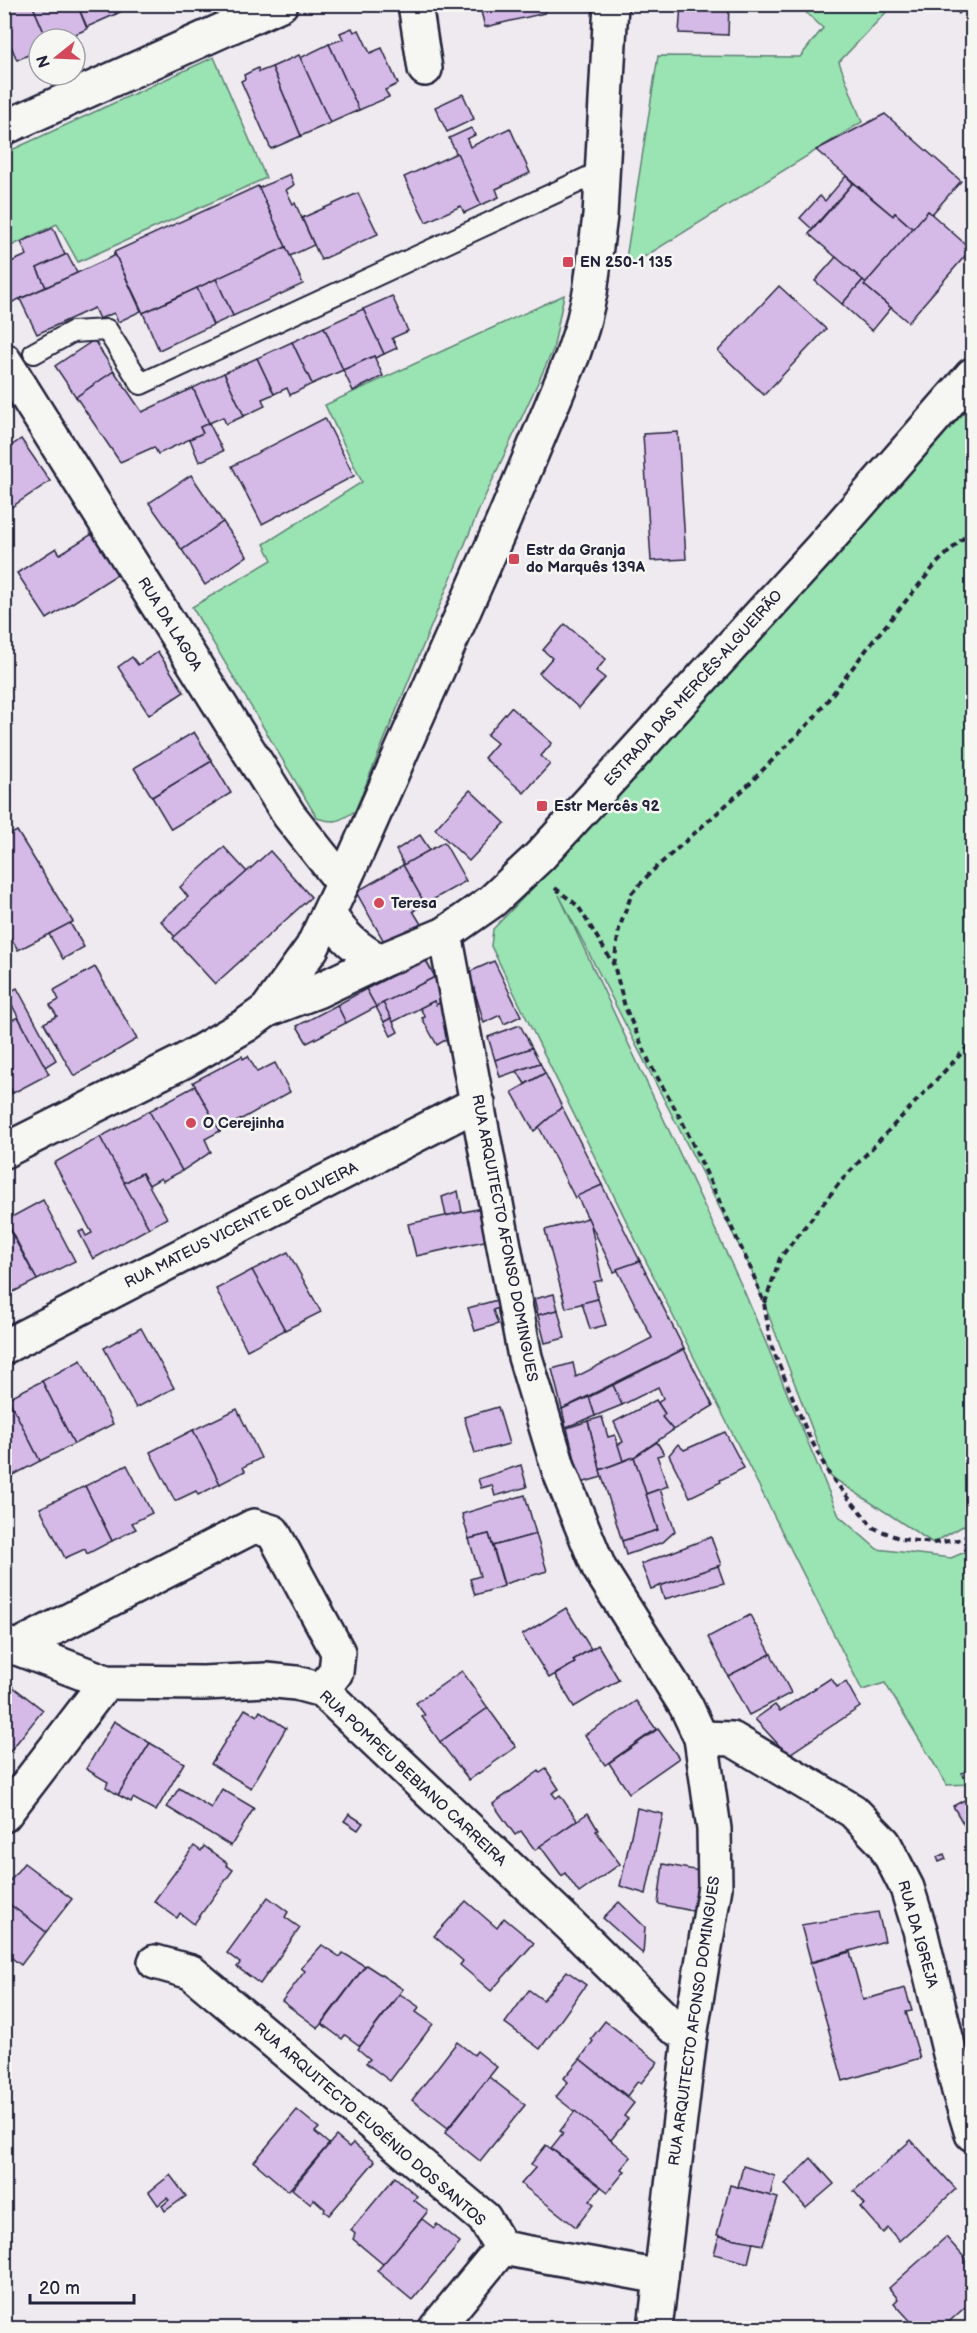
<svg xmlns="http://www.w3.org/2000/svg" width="977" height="2333" viewBox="0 0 977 2333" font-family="'Balsamiq Sans',sans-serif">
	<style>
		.green { fill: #9ae3b2; stroke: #5e8276; stroke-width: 1.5 }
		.building { fill: #d5bae8; stroke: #22223b; stroke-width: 1.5 }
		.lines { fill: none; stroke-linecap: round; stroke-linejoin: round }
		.service-casing { stroke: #22223b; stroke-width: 24 }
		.minor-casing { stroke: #22223b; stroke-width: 38 }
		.tertiary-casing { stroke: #22223b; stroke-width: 38 }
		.secondary-casing { stroke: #22223b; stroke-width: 38 }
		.path { stroke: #22223b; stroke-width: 4; stroke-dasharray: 6 4.5; stroke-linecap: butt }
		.service { stroke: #f6f6f2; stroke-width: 20 }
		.minor { stroke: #f6f6f2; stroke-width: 33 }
		.tertiary { stroke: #f6f6f2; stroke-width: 33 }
		.secondary { stroke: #f6f6f2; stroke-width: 33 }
		.poi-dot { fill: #d1495b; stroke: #f6f6f2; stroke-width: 2 }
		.labels { text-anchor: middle; stroke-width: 5; stroke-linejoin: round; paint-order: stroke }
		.poi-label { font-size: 15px; font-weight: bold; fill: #22223b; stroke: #f6f6f2; text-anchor: start }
		.street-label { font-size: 15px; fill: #22223b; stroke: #f6f6f2 }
	</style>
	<rect width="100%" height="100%" fill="#efeaf0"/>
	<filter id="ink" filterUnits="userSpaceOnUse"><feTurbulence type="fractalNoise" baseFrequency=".0167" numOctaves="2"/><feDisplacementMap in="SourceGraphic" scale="12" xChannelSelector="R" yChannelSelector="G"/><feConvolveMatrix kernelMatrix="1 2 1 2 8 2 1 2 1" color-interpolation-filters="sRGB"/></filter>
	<g filter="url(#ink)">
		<g class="green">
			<polygon points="798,5 893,5 839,62 862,122 631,265 625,265 658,56 800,57 823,28"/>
			<polygon points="214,57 266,178 78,262 57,224 5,249 5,153"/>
			<path d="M564,295L553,350L481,505L355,811C340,821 335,824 317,818L192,607L272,560L264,544L362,482L325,405Z"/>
			<polygon points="972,376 972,1521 933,1543 830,1476 751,1269 559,895 744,1291 839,1516 877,1549 951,1558 972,1549 972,1784 947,1785 885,1683 862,1690 674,1318 491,946 493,929 548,872 540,856"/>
		</g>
		<g class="building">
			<polygon points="4,4 32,4 47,39 39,39 39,50 17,60 6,34 4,35"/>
			<polygon points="32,4 77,4 87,29 64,39 47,39"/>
			<polygon points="77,4 112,4 116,14 87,27"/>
			<polygon points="112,4 142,4 143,6 132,11 130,7 116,14"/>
			<polygon points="479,4 543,4 545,13 485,27"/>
			<polygon points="681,4 729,4 728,35 679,33"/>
			<polygon points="949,4 968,4 959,14"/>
			<polygon points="352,28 354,32 359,30 370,53 382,48 398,84 385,90 389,97 359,110 329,44 343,39 340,33"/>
			<polygon points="329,44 359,110 330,123 300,58"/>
			<polygon points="299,55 330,123 301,136 272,67"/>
			<polygon points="272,67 301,136 271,149 241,81 245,79 244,75 258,68 259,72"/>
			<polygon points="463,94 474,119 447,132 435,107"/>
			<polygon points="885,114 961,181 932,214 928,211 913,229 895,213 893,216 816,150"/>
			<polygon points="471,128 475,135 467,139 470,147 510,128 530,173 496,189 499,197 481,205 449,138"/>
			<polygon points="457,153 481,205 464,213 461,206 426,222 404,177"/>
			<polygon points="290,174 294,185 286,190 293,204 295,203 314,245 290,256 259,188"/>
			<polygon points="846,176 853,183 812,229 800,218 820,196 825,201"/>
			<polygon points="853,183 893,216 895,213 913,229 866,283 809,234"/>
			<polygon points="258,186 286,247 143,313 114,252"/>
			<polygon points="358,193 378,234 321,260 302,218"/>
			<polygon points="928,211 971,249 908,322 864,285"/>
			<polygon points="53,228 65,255 37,268 46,287 4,306 4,265 27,255 21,242"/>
			<polygon points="286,247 303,284 233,316 216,279"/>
			<polygon points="114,252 141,311 118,322 114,313 99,319 94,308 37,334 20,299 114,256"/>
			<polygon points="67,254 77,273 46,287 37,268"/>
			<polygon points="836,257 863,280 842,304 815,281"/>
			<polygon points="216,279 233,316 213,325 197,288"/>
			<polygon points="863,280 866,283 864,285 891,308 872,331 842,304"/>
			<polygon points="779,286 826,329 764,395 718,351"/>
			<polygon points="197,288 213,325 159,350 143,313"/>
			<polygon points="392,296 408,331 392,338 397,348 384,354 363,309"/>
			<polygon points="363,309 384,354 375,358 374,356 343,370 324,327"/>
			<polygon points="324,327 343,370 312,384 292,342"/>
			<polygon points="94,340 114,371 76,397 55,366"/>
			<polygon points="292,342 312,384 290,395 287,388 274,394 257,358"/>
			<polygon points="374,356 383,376 353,391 343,370"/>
			<polygon points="257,358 274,394 262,399 265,406 244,416 224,373"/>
			<polygon points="114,371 142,412 193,388 209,423 200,427 203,433 158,454 154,447 120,462 76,397"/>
			<polygon points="224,373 244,416 226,424 223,417 209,423 193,388"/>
			<polygon points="325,418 354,476 262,524 232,466"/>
			<polygon points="209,423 223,451 199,462 190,439 203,433 200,427"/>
			<polygon points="678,432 686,559 651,561 643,434"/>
			<polygon points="21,439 50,481 4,512 4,451"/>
			<polygon points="191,475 223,522 182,550 149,503"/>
			<polygon points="223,522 247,556 205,585 182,550"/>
			<polygon points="92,534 118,574 47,619 17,573 56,548 60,554"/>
			<polygon points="565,624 606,659 596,671 605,678 579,708 539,673 552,658 543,650"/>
			<polygon points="158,652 184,692 149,715 118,667 132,657 138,665"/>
			<polygon points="511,707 552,743 541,756 550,764 524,793 484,758 497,743 487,735"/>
			<polygon points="194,732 212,761 152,797 134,768"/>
			<polygon points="212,761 231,793 171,829 152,797"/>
			<polygon points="4,786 10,796 4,799"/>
			<polygon points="470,790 505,823 469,861 435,829"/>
			<polygon points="17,831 73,922 18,950 4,926 4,838"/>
			<polygon points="420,835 430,850 404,865 396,850"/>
			<polygon points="444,842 466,881 425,904 403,865"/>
			<polygon points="224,847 247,872 175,937 161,921 188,897 180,887"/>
			<polygon points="270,851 311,897 215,984 173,938"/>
			<polygon points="403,865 425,904 413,911 421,924 386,945 356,892"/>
			<polygon points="70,923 84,947 63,959 49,934"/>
			<polygon points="425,959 435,977 376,1007 366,989"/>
			<polygon points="494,961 521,1016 504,1024 500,1015 484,1023 469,972"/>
			<polygon points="95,967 137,1039 74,1076 44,1023 57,1016 50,1005 59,1000 54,990"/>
			<polygon points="435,977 447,999 436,1005 434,1001 393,1022 383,1003"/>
			<polygon points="17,988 56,1060 45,1067 6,994"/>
			<polygon points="366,989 376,1007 346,1023 337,1005"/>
			<polygon points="447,999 457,1033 437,1045 422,1018 425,1017 420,1008 434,1001 436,1005"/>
			<polygon points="383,1003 391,1018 384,1022 376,1007"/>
			<polygon points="337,1005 346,1023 307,1043 297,1026"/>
			<polygon points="18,1017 49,1074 13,1093 4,1077 4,1024"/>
			<polygon points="391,1018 398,1032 391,1036 384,1022"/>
			<polygon points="520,1025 532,1048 495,1060 488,1037"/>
			<polygon points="532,1048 540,1063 500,1077 495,1060"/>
			<polygon points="242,1056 243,1059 248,1056 257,1072 275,1063 290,1092 220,1131 193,1082"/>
			<polygon points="540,1063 545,1073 525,1084 517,1071"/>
			<polygon points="545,1073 562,1107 534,1131 512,1092"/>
			<polygon points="4,1077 13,1093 4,1097"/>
			<polygon points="195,1086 220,1131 205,1139 211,1152 182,1171 149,1111"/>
			<polygon points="562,1107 602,1185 575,1198 539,1127"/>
			<polygon points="149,1111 182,1171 163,1181 161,1178 149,1185 142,1173 124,1183 100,1137"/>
			<polygon points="100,1137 149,1228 93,1259 79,1232 83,1230 86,1236 92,1233 54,1163"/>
			<polygon points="142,1173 167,1218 149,1228 124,1183"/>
			<polygon points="602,1185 640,1261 614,1272 577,1196"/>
			<polygon points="458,1191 462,1212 446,1216 442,1197"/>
			<polygon points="43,1200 75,1261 37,1280 6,1220"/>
			<polygon points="482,1208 489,1240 416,1256 408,1224"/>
			<polygon points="588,1218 591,1225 602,1280 594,1282 598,1299 566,1308 545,1230"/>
			<polygon points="4,1220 37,1280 5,1296 4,1295"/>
			<polygon points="288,1252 321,1312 285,1330 252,1270"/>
			<polygon points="640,1261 684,1349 562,1409 552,1369 573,1363 576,1377 652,1338 617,1269"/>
			<polygon points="252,1270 285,1330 247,1350 216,1289"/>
			<polygon points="554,1294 558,1310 538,1315 534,1299"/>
			<polygon points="598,1299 606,1325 590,1329 582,1303"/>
			<polygon points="497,1300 499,1308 493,1310 498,1324 475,1331 468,1308"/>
			<polygon points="558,1310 565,1338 545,1343 538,1315"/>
			<polygon points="141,1328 174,1388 136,1408 104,1348"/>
			<polygon points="684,1349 713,1406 673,1430 662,1417 665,1414 658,1403 663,1398 658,1387 622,1405 613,1385"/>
			<polygon points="81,1360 113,1424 74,1444 42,1381"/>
			<polygon points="42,1381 74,1444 40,1461 8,1398"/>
			<polygon points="613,1385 622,1405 595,1416 589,1397"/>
			<polygon points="589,1397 595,1416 566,1427 562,1409"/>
			<polygon points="8,1398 40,1461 6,1479 4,1400"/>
			<polygon points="656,1400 665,1414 662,1417 673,1430 634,1457 623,1461 617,1445 623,1442 614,1422"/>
			<polygon points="498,1407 509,1444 475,1453 464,1417"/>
			<polygon points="237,1409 261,1458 243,1467 245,1471 220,1484 193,1430"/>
			<polygon points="602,1417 608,1437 615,1435 623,1461 600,1470 588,1421"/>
			<polygon points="588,1421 602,1477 581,1483 567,1428"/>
			<polygon points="193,1430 220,1484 198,1495 196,1491 175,1501 150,1452"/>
			<polygon points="725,1432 744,1468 720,1480 721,1482 690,1497 669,1455 678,1444 684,1450"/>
			<polygon points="657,1442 664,1454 657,1456 668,1486 646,1494 634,1457"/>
			<polygon points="634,1457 658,1530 622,1541 600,1470"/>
			<polygon points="127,1465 152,1513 132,1523 136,1529 112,1541 85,1486"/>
			<polygon points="521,1465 527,1487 495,1496 492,1485 481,1488 478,1479"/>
			<polygon points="85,1486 112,1541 87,1554 85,1549 65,1558 40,1508"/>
			<polygon points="660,1489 675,1531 663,1542 626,1555 622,1541 658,1530 646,1494"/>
			<polygon points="525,1495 536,1534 493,1546 489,1534 469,1539 462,1514"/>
			<polygon points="489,1534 504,1586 475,1595 470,1579 480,1576 469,1539"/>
			<polygon points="536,1534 547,1571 504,1584 493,1546"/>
			<polygon points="711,1537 721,1565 651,1589 641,1564"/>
			<polygon points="718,1566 724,1583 664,1599 660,1586"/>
			<polygon points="566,1608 591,1649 573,1660 575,1663 549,1678 522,1635"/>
			<polygon points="750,1615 771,1654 728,1676 708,1637"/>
			<polygon points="598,1645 619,1680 574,1707 555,1675 575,1663 573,1660"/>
			<polygon points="771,1654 791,1693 749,1715 728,1676"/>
			<polygon points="462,1671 488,1708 440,1742 422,1717 425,1715 416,1703"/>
			<polygon points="831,1678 837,1687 846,1682 860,1707 788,1755 755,1719 775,1705 780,1711"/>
			<polygon points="4,1680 43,1710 4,1759"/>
			<polygon points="636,1701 656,1729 605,1765 585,1735"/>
			<polygon points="488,1708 516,1747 469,1780 440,1742"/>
			<polygon points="245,1709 257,1716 260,1711 286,1728 251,1788 211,1764"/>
			<polygon points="114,1721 150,1743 118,1795 106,1787 108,1782 86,1769"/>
			<polygon points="658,1729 679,1758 629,1793 609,1763"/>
			<polygon points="150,1743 184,1763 156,1811 133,1798 131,1802 118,1795"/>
			<polygon points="972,1768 972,1792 962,1773"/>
			<polygon points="546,1769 559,1789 552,1793 556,1798 560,1795 577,1820 535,1850 521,1831 515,1835 493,1804 539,1771 540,1773"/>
			<polygon points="179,1788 211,1808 222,1789 254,1808 231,1846 167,1807"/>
			<polygon points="972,1796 972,1820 964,1825 953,1806"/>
			<polygon points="637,1808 663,1814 646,1894 620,1886"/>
			<polygon points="588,1813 598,1830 596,1831 620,1864 579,1893 565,1873 562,1876 540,1846"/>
			<polygon points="349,1814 363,1823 358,1830 344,1821"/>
			<polygon points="972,1820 972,1841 964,1825"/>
			<polygon points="194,1846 201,1851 204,1846 227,1863 226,1865 233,1870 194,1924 180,1913 177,1918 154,1901"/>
			<polygon points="944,1854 946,1859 939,1862 937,1857"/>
			<polygon points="24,1863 72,1899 46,1932 4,1900 4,1888"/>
			<polygon points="663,1864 705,1872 698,1912 658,1904"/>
			<polygon points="268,1897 288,1912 285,1917 300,1928 260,1984 237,1967 240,1963 227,1953"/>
			<polygon points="4,1900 46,1932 21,1965 4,1952"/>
			<polygon points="466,1901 497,1928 504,1918 534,1943 491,1991 460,1965 463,1961 434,1936"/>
			<polygon points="619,1902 645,1927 643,1954 603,1918"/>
			<polygon points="878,1912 885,1941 811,1962 801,1925"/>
			<polygon points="322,1945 340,1957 343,1953 365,1966 318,2028 282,2001 305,1971 301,1968"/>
			<polygon points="850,1952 863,2000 905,1988 912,2011 906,2012 920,2058 843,2081 810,1963"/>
			<polygon points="366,1965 403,1989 360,2046 345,2035 342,2039 322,2024"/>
			<polygon points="567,1971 586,1985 540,2049 505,2023 529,1990 543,2000"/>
			<polygon points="400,1994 419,2007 416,2012 433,2024 390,2081 366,2063 370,2059 358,2049"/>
			<polygon points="605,2021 658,2062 641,2083 638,2081 627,2096 580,2059 593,2041 591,2039"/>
			<polygon points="457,2042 474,2055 477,2051 497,2067 448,2128 412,2100"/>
			<polygon points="580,2059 634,2103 624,2116 628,2119 611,2140 556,2097 568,2082 564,2078"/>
			<polygon points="489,2077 525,2105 480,2161 445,2133"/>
			<polygon points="297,2110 319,2128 315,2132 329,2144 288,2191 254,2162"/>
			<polygon points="575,2111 631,2157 621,2169 625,2171 608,2192 551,2148 563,2133 560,2131"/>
			<polygon points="336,2136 349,2147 353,2143 375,2161 329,2215 324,2211 325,2209 314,2199 310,2204 292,2189"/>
			<polygon points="911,2140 956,2189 899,2241 888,2228 883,2233 860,2207 865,2204 854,2191"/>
			<polygon points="546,2145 601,2187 590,2201 594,2204 576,2227 521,2184 535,2168 531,2164"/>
			<polygon points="811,2158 834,2184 806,2208 785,2184"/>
			<polygon points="743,2166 775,2176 770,2196 738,2187"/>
			<polygon points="170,2175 186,2196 165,2211 162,2206 169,2200 167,2198 158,2205 149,2192"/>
			<polygon points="395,2177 417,2196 414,2200 428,2211 384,2265 353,2239 355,2234 351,2230"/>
			<polygon points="730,2185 778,2198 763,2245 717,2235"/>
			<polygon points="422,2219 434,2228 437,2224 460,2243 412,2300 377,2271"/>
			<polygon points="719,2236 753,2242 748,2263 714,2254"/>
			<polygon points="946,2237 972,2266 972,2301 942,2328 926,2328 923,2326 917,2328 894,2303 898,2299 889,2288"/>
		</g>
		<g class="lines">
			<defs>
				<polyline id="service" points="34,353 72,332 107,330 141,384 602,171"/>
				<g id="minor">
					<polyline points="415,4 425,69"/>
					<polyline points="4,128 281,4"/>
					<polyline points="4,360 289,815 343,883"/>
					<polyline points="445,934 525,1357 559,1470 599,1568 686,1706 701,1738 714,1829 715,1887 690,2036 655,2328"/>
					<polyline points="4,1347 478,1103"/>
					<polyline points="4,1643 106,1682 203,1683 266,1680 296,1683 322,1690 571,1926 672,2026 690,2036"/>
					<polyline points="15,1648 254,1526 273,1532 338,1652 336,1672 322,1690"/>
					<polyline points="701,1738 732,1739 853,1811 884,1843 907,1888 920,1930 959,2091 972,2134"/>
					<polyline points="4,1815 106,1682"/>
					<polyline points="155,1962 191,1972 484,2218 502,2248 661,2277"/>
					<polyline points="436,2328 502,2248"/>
				</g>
				<g id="tertiary">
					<path d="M329,914C342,936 357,949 380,961"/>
					<polyline points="267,1010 317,991 380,961 445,934 492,901 540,856 821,548 972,375"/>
				</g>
				<polyline id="secondary" points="4,1151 184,1061 246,1025 267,1010 312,948 354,859 503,522 572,357 582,327 590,293 600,216 611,4"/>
			</defs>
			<use href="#service" class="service-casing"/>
			<use href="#minor" class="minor-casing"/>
			<use href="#tertiary" class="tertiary-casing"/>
			<use href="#secondary" class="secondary-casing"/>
			<g class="path">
				<polyline points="972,530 937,563 873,641 814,718 743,790 651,872 632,893 619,929 614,965 625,1007 651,1066 682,1121 751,1269 764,1303 771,1345 807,1432 830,1476 874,1528 901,1539 933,1543 958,1540 972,1534"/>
				<polyline points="555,888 578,906 614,965"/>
				<polyline points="765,1303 780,1258 841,1181 972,1042"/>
			</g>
			<use href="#service" class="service"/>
			<use href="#minor" class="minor"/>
			<use href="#tertiary" class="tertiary"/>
			<use href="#secondary" class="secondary"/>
		</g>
	</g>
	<g class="poi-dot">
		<rect x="562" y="256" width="12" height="12" rx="3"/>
		<rect x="508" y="553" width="12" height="12" rx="3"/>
		<rect x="536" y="800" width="12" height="12" rx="3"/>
		<circle cx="379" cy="903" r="6"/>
		<circle cx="191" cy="1123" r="6"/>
	</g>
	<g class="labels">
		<g class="poi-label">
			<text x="580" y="267">EN 250-1 135</text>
			<text x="526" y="555">Estr da Granja<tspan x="526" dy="17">do Marquês 139A</tspan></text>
			<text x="554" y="811">Estr Mercês 92</text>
			<text x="391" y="908">Teresa</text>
			<text x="203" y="1128">O Cerejinha</text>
		</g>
		<g class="street-label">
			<text transform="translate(170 624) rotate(58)" y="5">RUA DA LAGOA</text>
			<text transform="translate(693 688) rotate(-48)" y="5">ESTRADA DAS MERCÊS-ALGUEIRÃO</text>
			<text transform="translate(241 1225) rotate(-27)" y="5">RUA MATEUS VICENTE DE OLIVEIRA</text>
			<text transform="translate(505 1238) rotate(79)" y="5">RUA ARQUITECTO AFONSO DOMINGUES</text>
			<text transform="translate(413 1778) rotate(43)" y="5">RUA POMPEU BEBIANO CARREIRA</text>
			<text transform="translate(918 1934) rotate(74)" y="5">RUA DA IGREJA</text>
			<text transform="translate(694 2021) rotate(-82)" y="5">RUA ARQUITECTO AFONSO DOMINGUES</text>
			<text transform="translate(370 2124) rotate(41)" y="5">RUA ARQUITECTO EUGÉNIO DOS SANTOS</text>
		</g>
	</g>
	<rect width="977" height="2333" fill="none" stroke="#f6f6f2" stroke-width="24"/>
	<rect x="12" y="12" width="953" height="2309" fill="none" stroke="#22223b" stroke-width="2" filter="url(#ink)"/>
	<g transform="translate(57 57) rotate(252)"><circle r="28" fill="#f6f6f2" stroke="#a1a1a9" stroke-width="1.5"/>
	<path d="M0-4.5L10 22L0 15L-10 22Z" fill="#d1495b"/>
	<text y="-9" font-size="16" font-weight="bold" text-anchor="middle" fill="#22223b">N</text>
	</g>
	<path d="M30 2294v9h104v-9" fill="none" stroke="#22223b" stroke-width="3"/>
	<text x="39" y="2294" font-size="18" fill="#22223b" stroke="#f6f6f2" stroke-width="4.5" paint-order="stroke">20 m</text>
</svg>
